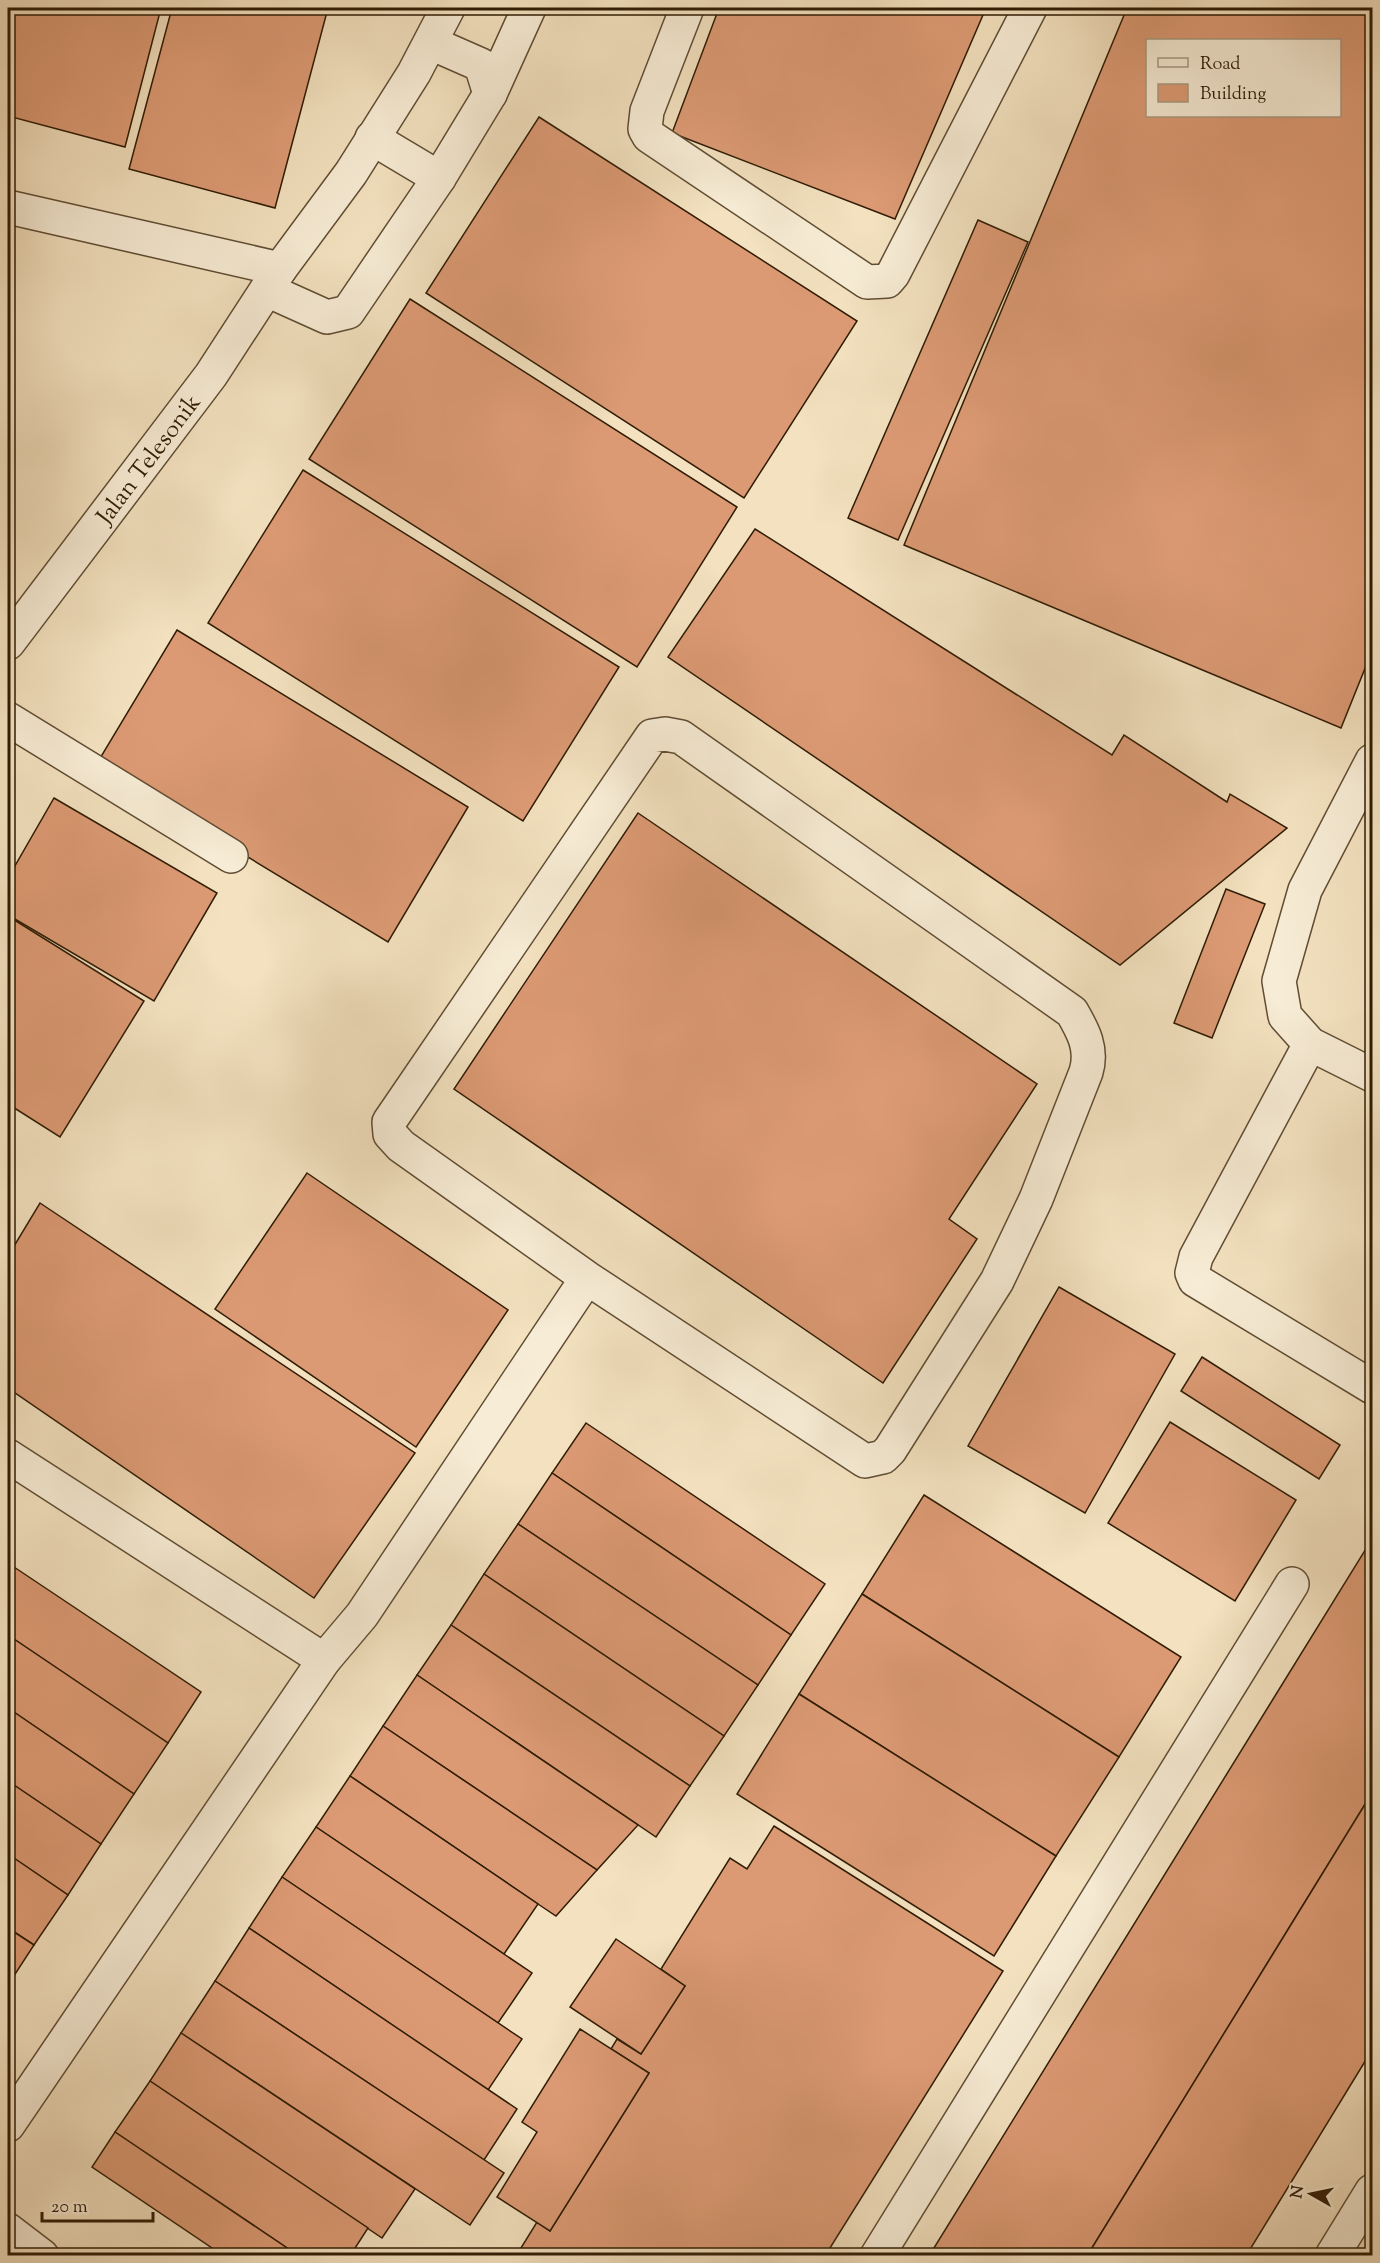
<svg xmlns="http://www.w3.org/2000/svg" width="1380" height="2263" viewBox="0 0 1380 2263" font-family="'Sorts Mill Goudy',serif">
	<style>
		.building { fill: #dc9a74; stroke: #2f1c04; stroke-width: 1.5; fill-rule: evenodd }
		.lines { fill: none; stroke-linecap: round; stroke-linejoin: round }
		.minor-casing { stroke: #604d33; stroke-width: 36 }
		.minor { stroke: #f7ecd5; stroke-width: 33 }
		.labels { text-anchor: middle; stroke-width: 6; stroke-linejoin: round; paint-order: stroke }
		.street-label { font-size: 24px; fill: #2f1c04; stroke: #f7ecd5 }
	</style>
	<rect width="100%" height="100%" fill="#f3e1bf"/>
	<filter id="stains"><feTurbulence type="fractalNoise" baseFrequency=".00333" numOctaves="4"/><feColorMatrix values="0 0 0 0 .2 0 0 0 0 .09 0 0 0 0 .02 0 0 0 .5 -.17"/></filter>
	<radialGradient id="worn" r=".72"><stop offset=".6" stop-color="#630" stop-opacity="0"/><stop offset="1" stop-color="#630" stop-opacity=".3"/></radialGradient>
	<g class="building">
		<polygon points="8,8 161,8 125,147 8,116"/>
		<polygon points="172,8 328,8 275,208 129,169"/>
		<polygon points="719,8 986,8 895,219 672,133"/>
		<path d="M1127,8H1372V651L1341,728L904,545ZM1148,40H1340V116H1148Z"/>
		<polygon points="539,117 857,321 744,498 426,293"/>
		<polygon points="978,220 1028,242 898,540 848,518"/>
		<polygon points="410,299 737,507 637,667 309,459"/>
		<polygon points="303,470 619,667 523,821 208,623"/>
		<polygon points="755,529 1112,755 1124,735 1227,802 1230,794 1287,828 1120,965 668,657"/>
		<polygon points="177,630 468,807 388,942 96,765"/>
		<polygon points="54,798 217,893 154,1001 8,915 8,878"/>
		<polygon points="638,813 1037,1084 949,1219 977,1239 883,1383 454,1089"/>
		<polygon points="1226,889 1265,904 1212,1038 1174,1023"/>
		<polygon points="8,916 144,1001 60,1137 8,1104"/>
		<polygon points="307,1173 508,1310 416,1447 215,1309"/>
		<polygon points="40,1203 415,1453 314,1598 8,1388 8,1256"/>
		<polygon points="1059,1287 1175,1354 1085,1513 968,1446"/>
		<polygon points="1202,1357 1340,1445 1319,1479 1181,1391"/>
		<polygon points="1170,1422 1296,1500 1235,1601 1108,1523"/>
		<polygon points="586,1423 825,1584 791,1635 552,1473"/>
		<polygon points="552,1473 791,1635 758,1685 518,1524"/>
		<polygon points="924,1495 1181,1657 1119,1757 862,1594"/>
		<polygon points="518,1524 758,1685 724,1736 484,1574"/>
		<polygon points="1367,1547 1372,1551 1372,1793 1087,2256 929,2256"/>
		<polygon points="8,1563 201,1692 168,1743 8,1635"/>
		<polygon points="484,1574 724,1736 690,1786 451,1625"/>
		<polygon points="862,1594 1119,1757 1056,1856 799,1694"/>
		<polygon points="451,1625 690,1786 656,1837 417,1675"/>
		<polygon points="8,1635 168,1743 134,1794 8,1708"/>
		<polygon points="417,1675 638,1825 597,1870 383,1726"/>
		<polygon points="799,1694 1056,1856 994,1956 737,1794"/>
		<polygon points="8,1708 134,1794 101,1844 8,1781"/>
		<polygon points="383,1726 597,1870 556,1916 538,1904 350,1776"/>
		<polygon points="350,1776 538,1904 504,1954 316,1827"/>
		<polygon points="8,1781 101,1844 68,1895 8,1854"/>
		<polygon points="1372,1793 1372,2050 1246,2256 1087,2256"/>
		<polygon points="774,1826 1003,1971 825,2256 516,2256 537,2222 550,2231 649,2073 611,2049 617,2039 641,2054 685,1986 661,1969 730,1858 747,1869"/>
		<polygon points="316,1827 532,1973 498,2023 282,1877"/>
		<polygon points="8,1854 68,1895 34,1945 8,1928"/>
		<polygon points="282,1877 522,2039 488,2090 249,1928"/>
		<polygon points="8,1928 34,1945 8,1985"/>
		<polygon points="249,1928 517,2109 484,2160 215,1981"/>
		<polygon points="616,1939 685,1986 641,2054 570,2007"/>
		<polygon points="215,1981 504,2173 470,2225 181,2033"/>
		<polygon points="580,2029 649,2073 550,2231 497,2197 537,2132 522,2122"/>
		<polygon points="181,2033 415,2189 382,2238 150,2081"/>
		<polygon points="150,2081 368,2228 350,2256 299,2256 115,2132"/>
		<polygon points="115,2132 299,2256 224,2256 92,2167"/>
	</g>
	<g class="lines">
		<defs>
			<g id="minor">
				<polyline points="687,8 647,111 645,129 649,136 867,282 887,281 893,274 1030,8"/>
				<polyline points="431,43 481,65 490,94"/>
				<polyline points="372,138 439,178"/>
				<polyline points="8,207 280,269"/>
				<polyline points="267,290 327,317 348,312 439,178 490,94 529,8"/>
				<polyline points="8,643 211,375 280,269 351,173 414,73 448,8"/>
				<polyline points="8,719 231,856"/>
				<polyline points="1372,761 1305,890 1279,981 1285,1016 1310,1044 1372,1075"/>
				<polyline points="1310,1044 1196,1257 1192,1273 1195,1280 1372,1387"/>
				<polyline points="8,1456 324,1660"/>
				<path d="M8,2125L324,1660L362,1615L587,1278L401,1146L390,1134L389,1122L652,736L665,734L681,737L1072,1012C1083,1031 1093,1049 1086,1072L1036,1199L997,1281L890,1450L883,1457L865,1461L587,1278"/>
				<polyline points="8,2230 42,2256"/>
				<polyline points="877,2256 1292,1584"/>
				<polyline points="1332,2256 1372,2191"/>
			</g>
		</defs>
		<use href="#minor" class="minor-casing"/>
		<use href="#minor" class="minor"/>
	</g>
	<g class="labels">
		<g class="street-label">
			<text transform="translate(148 459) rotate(-53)" y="8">Jalan Telesonik</text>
		</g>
	</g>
	<rect width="1380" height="2263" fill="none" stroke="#f3e1bf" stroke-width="30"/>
	<rect x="9" y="9" width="1362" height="2245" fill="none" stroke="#2f1c04" stroke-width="3"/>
	<rect x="15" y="15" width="1350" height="2233" fill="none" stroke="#2f1c04" stroke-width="1.5"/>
	<rect x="1146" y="39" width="195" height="78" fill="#f7ecd5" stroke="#a79981" stroke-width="1.5"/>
	<rect x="1158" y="58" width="30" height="9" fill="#f7ecd5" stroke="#a79981" stroke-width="1.5"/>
	<text x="1200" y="69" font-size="18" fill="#2f1c04">Road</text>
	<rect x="1158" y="84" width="30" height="18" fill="#dc9a74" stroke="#a79981" stroke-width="1.5"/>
	<text x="1200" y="99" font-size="18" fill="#2f1c04">Building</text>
	<g transform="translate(1311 2194) rotate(279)" stroke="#f7ecd5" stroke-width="4.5" paint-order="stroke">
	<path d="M0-4.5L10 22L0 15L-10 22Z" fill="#2f1c04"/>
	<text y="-9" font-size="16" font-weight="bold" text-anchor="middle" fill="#2f1c04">N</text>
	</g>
	<path d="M42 2212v9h111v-9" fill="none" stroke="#2f1c04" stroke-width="3"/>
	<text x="51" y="2212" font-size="18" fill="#2f1c04" stroke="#f7ecd5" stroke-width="4.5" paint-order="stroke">20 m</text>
	<rect width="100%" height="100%" filter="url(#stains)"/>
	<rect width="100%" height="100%" fill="url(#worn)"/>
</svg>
